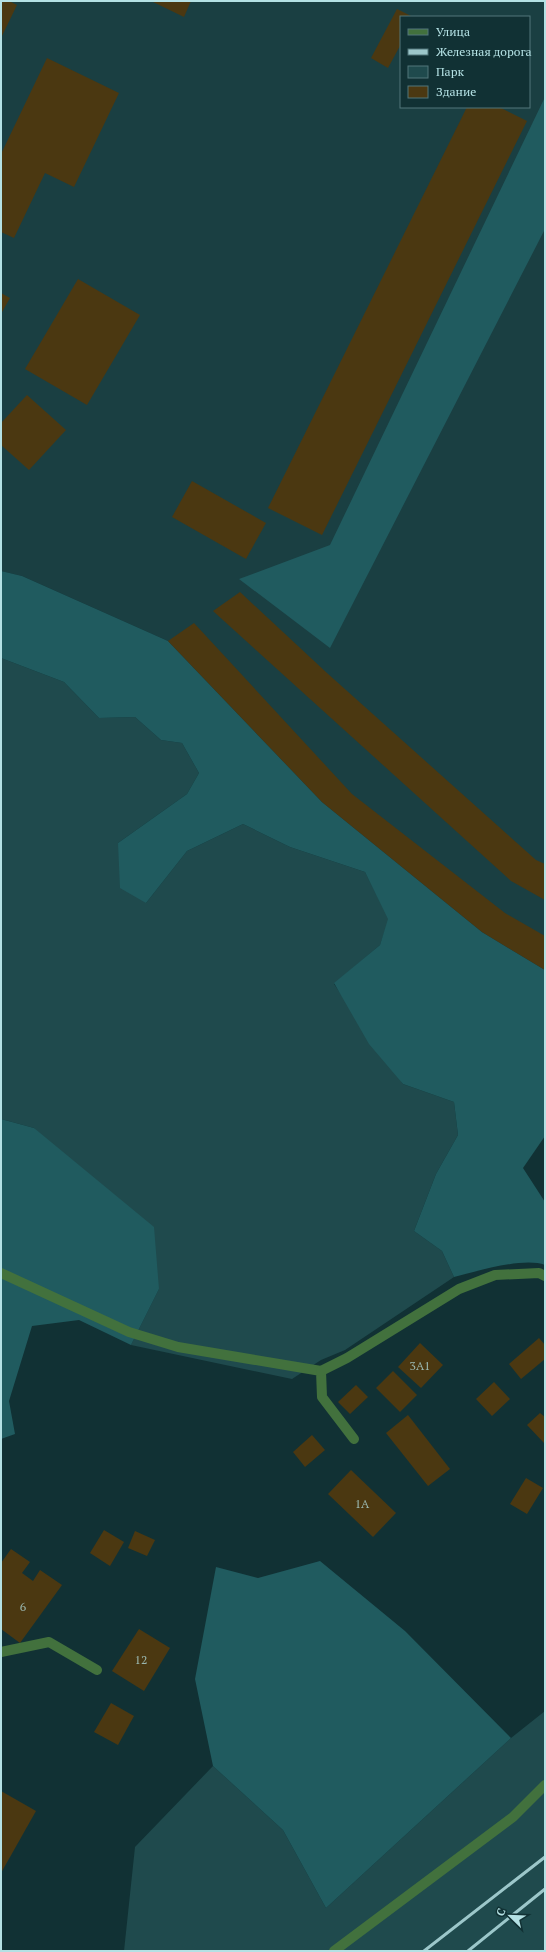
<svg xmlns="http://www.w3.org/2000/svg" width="546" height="1952" viewBox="0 0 546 1952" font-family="'PT Serif',serif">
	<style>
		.built { fill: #1a3f42; fill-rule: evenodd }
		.green { fill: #1f4a4d }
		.forest { fill: #205b5f }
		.building { fill: #4b3811 }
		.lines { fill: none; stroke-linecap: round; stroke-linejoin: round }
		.lane { stroke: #42713d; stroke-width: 10 }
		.street { stroke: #42713d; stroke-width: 10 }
		.rail { stroke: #9cc7ca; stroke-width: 3 }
		.labels { text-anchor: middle; stroke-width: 3; stroke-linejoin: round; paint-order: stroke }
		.number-label { font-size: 12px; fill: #9ab7af }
	</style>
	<rect width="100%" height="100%" fill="#113134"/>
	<path class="built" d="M1,1H545V970L482,932L322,802L168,641L22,576L1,571ZM401,17H529V107H401Z"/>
	<g class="green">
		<polygon points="1,658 64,682 99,718 135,717 161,740 182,743 199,773 187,794 118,843 146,903 187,851 243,824 290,847 365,872 389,919 380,945 334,984 403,1084 454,1102 458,1135 436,1174 414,1231 442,1251 454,1277 345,1350 321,1360 292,1379 131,1345 159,1289 34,1128 1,1119"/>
		<polygon points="545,1711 545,1951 124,1951 135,1847 213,1766 283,1830 326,1908 511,1738"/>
	</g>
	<g class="forest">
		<polygon points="545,97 545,229 330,648 239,579 330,545"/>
		<path d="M1,571L22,576L168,641L322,802L482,932L545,970V1136L523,1168L545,1202V1265C524,1257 477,1271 454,1277L442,1251L414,1231L436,1174L458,1135L454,1102L403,1084L369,1044L334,983L380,945L388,919L365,872L290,847L243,824L187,851L146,903L120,888L118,843L187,794L199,773L182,743L161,740L135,717L99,718L64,682L1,658Z"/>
		<polygon points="1,1119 34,1128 154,1227 159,1289 131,1345 79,1320 32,1326 9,1401 15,1434 1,1439"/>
		<polygon points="320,1561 405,1631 511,1738 326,1908 283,1830 213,1766 195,1679 216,1567 258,1578"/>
	</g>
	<g class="building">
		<polygon points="1,1 9,1 17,5 1,38"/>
		<polygon points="151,1 191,1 184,17"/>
		<polygon points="397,9 413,17 401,17 401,44 388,68 371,58"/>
		<polygon points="47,58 119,93 74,187 45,173 14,238 1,232 1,154"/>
		<polygon points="467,107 499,107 527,121 322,535 268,508"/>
		<polygon points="78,279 140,315 87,405 25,369"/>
		<polygon points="1,293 10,298 1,314"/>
		<polygon points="27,395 66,430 29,470 1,445 1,423"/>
		<polygon points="192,481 266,523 246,559 172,517"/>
		<polygon points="240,592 327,673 536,860 545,864 545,900 511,881 213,611"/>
		<polygon points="194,623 352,794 505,913 545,936 545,970 482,932 322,802 168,641"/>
		<polygon points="539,1338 545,1345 545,1359 521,1379 509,1364"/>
		<polygon points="420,1343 443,1365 421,1388 398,1367"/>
		<polygon points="393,1371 417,1395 400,1412 376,1388"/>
		<polygon points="494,1382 510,1399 492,1416 476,1399"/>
		<polygon points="356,1385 368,1397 350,1414 338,1402"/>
		<polygon points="540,1413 545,1417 544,1443 527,1425"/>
		<polygon points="408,1415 450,1469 428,1486 386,1433"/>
		<polygon points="312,1435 325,1450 305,1467 293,1452"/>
		<polygon points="351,1470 396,1513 373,1537 328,1494"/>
		<polygon points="526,1478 543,1488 527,1514 510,1504"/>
		<polygon points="104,1530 124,1542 110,1566 90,1553"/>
		<polygon points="135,1531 155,1540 147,1556 128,1548"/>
		<polygon points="11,1549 30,1562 22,1573 33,1581 40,1570 62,1585 20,1643 1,1629 1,1563"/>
		<polygon points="139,1629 170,1648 144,1691 112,1671"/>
		<polygon points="111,1703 134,1716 118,1745 94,1732"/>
		<polygon points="1,1791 36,1811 1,1873"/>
	</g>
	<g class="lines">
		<g class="lane">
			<polyline points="1,1273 129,1332 178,1347 321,1371 322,1397 354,1439"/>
			<polyline points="321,1371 347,1358 459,1289 495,1275 539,1273 545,1276"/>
		</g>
		<g class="street">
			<polyline points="1,1652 49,1642 97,1670"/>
			<polyline points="334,1951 513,1817 545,1785"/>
		</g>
		<g class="rail">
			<polyline points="424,1951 545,1857"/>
			<polyline points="468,1951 545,1889"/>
		</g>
	</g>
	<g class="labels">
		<g class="number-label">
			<text x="420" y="1370">3А1</text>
			<text x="362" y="1508">1А</text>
			<text x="23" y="1611">6</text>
			<text x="141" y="1664">12</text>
		</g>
	</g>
	<rect width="546" height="1952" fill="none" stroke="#b4e1e4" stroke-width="4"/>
	<rect x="400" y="16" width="130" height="92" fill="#113134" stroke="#52777a"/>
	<rect x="408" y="29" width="20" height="6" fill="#42713d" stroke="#52777a"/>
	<text x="436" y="36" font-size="12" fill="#b4e1e4">Улица</text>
	<rect x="408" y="49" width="20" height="6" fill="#9cc7ca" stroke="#52777a"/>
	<text x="436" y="56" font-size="12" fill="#b4e1e4">Железная дорога</text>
	<rect x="408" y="66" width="20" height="12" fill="#1f4a4d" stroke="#52777a"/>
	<text x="436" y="76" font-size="12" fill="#b4e1e4">Парк</text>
	<rect x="408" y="86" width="20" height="12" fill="#4b3811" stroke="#52777a"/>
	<text x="436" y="96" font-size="12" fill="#b4e1e4">Здание</text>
	<g transform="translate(510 1916) rotate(293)" stroke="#113134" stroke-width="3" paint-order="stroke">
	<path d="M0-3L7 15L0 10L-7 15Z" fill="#b4e1e4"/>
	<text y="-6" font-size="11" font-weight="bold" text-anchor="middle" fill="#b4e1e4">С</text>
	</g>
</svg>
